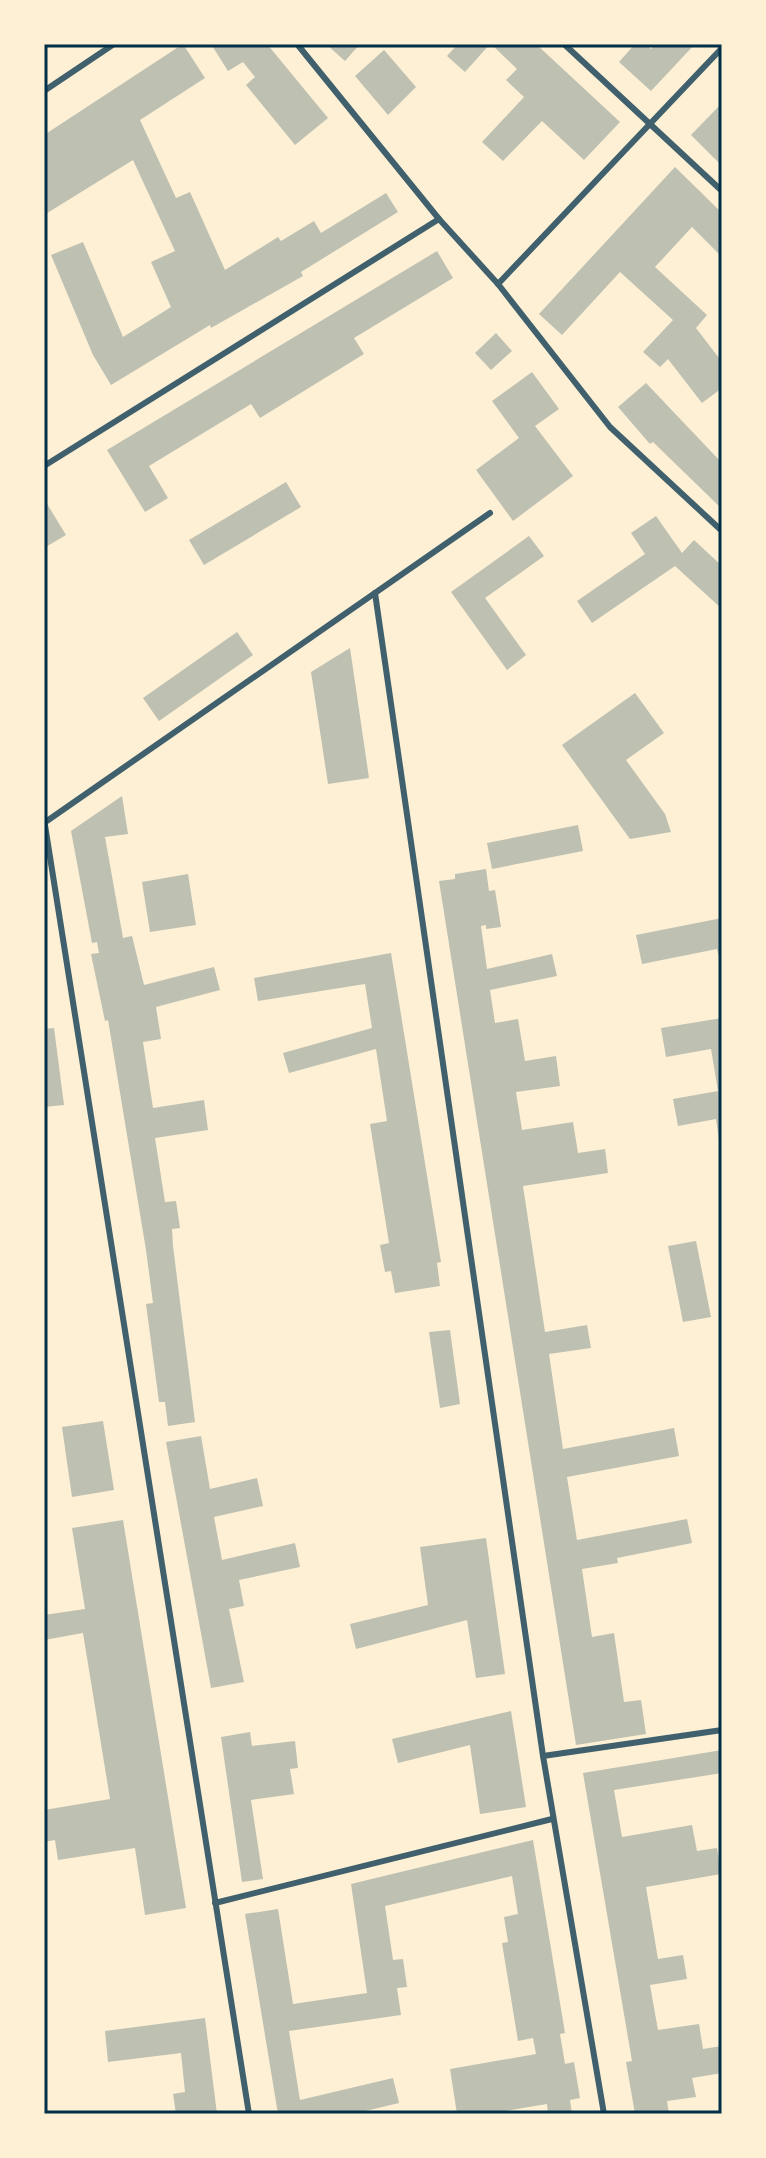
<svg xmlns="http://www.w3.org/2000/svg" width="766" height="2158" viewBox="0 0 766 2158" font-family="Overpass,sans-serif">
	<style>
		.building { fill: #bec0b2 }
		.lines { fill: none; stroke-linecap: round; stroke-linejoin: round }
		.service { stroke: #3f606c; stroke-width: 6 }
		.neatline { fill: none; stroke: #003049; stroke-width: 3 }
	</style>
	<rect width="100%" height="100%" fill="#fdf0d5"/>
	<g class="building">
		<polygon points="183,44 205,78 140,120 176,198 190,192 225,270 278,237 281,241 314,221 321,233 386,193 398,212 301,272 303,276 211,328 210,325 111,385 93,355 51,255 83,242 123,337 171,307 151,262 175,251 133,160 44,215 44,135"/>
		<polygon points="211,44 267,44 328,118 295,145 246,85 255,77 243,62 228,71"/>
		<polygon points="326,44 360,44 345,61"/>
		<polygon points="458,44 490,44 465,72 447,56"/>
		<polygon points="491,44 536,44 620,122 584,160 542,121 503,161 482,142 524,97 506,80 517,69"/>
		<polygon points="635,44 646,44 651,49 655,44 695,44 651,91 619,62"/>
		<polygon points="384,50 416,87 388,115 355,76"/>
		<polygon points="722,103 722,166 691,135"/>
		<polygon points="675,167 722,213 722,257 692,227 655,267 707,315 696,328 722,362 722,388 702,403 668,359 660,367 643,352 673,320 620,272 562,335 539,314"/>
		<polygon points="437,251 453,278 354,338 364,354 260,418 251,404 149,466 168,498 145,512 107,450"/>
		<polygon points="496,333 512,351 491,370 475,353"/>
		<polygon points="532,372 559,409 535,426 573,476 513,521 476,470 519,438 492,401"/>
		<polygon points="646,383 722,463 722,509 653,442 650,444 618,407"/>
		<polygon points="286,482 301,507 204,565 189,540"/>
		<polygon points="44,499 66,535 44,548"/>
		<polygon points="656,516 682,553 694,540 722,566 722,609 675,566 592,623 577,601 645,554 631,533"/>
		<polygon points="529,536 544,556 485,598 526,655 507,670 451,592"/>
		<polygon points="237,632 253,655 159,721 143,698"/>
		<polygon points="350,648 369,778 328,784 311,672"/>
		<polygon points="635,693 664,733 626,760 665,814 671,832 630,839 562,745"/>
		<polygon points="122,796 128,834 105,837 123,938 132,936 144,985 214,967 220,990 156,1007 161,1039 143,1042 153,1108 204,1100 208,1130 155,1138 165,1202 176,1201 180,1228 172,1229 173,1246 195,1422 168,1426 165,1402 159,1402 146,1304 153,1303 146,1250 108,1020 105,1021 91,954 99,953 97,942 92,943 71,831"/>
		<polygon points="578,825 583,851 492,869 487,843"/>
		<polygon points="486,869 489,891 495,890 501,927 486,929 486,925 481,926 487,969 552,954 557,976 490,990 495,1023 518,1019 525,1061 556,1056 560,1086 516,1092 522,1130 573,1122 578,1153 605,1149 608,1173 523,1186 545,1332 587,1325 591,1348 549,1354 563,1449 674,1428 679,1456 567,1477 577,1540 687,1519 692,1543 617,1558 618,1563 582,1569 592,1637 614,1633 624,1702 641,1700 646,1734 576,1745 439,881 455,879 455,874"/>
		<polygon points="188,874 196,925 150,932 142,882"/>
		<polygon points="722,918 722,967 717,949 642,964 636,935"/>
		<polygon points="391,953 441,1262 437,1263 440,1286 395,1293 391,1271 385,1272 380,1245 389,1243 370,1124 387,1121 376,1049 289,1073 283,1053 372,1028 365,984 258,1001 254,978"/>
		<polygon points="722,1018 722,1146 720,1146 716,1119 678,1126 673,1099 718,1091 711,1049 666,1057 661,1028"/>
		<polygon points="54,1028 64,1105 44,1107 44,1029"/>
		<polygon points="696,1241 711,1317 683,1322 668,1246"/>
		<polygon points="450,1330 460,1404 440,1408 429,1332"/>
		<polygon points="103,1421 114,1490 72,1497 62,1427"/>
		<polygon points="201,1436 210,1489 257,1478 263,1506 214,1517 222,1560 295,1543 300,1567 239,1580 244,1606 229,1609 244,1682 211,1688 166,1442"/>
		<polygon points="123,1520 186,1908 145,1915 135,1848 58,1860 55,1840 44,1842 44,1810 110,1799 83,1633 44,1640 44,1615 85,1609 72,1528"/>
		<polygon points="486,1538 505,1674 476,1678 467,1620 356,1649 350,1624 428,1605 420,1547"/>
		<polygon points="511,1711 526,1807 480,1814 470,1745 398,1763 392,1739"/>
		<polygon points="250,1732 252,1746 295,1741 298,1768 290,1769 294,1794 251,1800 263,1879 242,1882 221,1737"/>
		<polygon points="722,1750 722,1773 614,1790 622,1837 692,1825 697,1851 717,1848 721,1874 646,1887 658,1959 683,1955 687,1979 650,1985 658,2030 699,2024 703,2049 722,2046 722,2073 692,2078 696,2097 667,2101 669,2114 635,2114 626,2062 632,2061 583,1773"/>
		<polygon points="533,1840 565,2033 560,2034 565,2064 574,2062 580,2098 570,2100 572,2114 548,2114 547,2104 488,2114 457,2114 450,2069 536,2054 533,2038 518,2041 502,1943 508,1942 504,1917 518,1914 512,1876 385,1906 393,1960 403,1959 407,1987 397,1988 401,2015 289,2031 300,2100 393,2078 399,2103 353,2114 278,2114 245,1914 278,1909 293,2004 367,1993 351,1884"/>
		<polygon points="205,2018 217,2114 176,2114 173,2094 185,2092 181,2053 108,2062 105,2031"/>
	</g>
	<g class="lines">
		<g class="service">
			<polyline points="297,44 439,219 498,284 610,427 722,531"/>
			<polyline points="564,44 722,191"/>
			<polyline points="44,91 114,44"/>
			<polyline points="498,284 722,48"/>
			<polyline points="44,466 439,219"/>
			<polyline points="375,593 543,1756 604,2114"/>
			<polyline points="44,819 249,2114"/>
			<polyline points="44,823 490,513"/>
			<polyline points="543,1756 722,1730"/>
			<polyline points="215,1903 552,1819"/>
		</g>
	</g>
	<rect width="766" height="2158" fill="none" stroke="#fdf0d5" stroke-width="92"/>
	<rect x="46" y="46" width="674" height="2066" class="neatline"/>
</svg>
